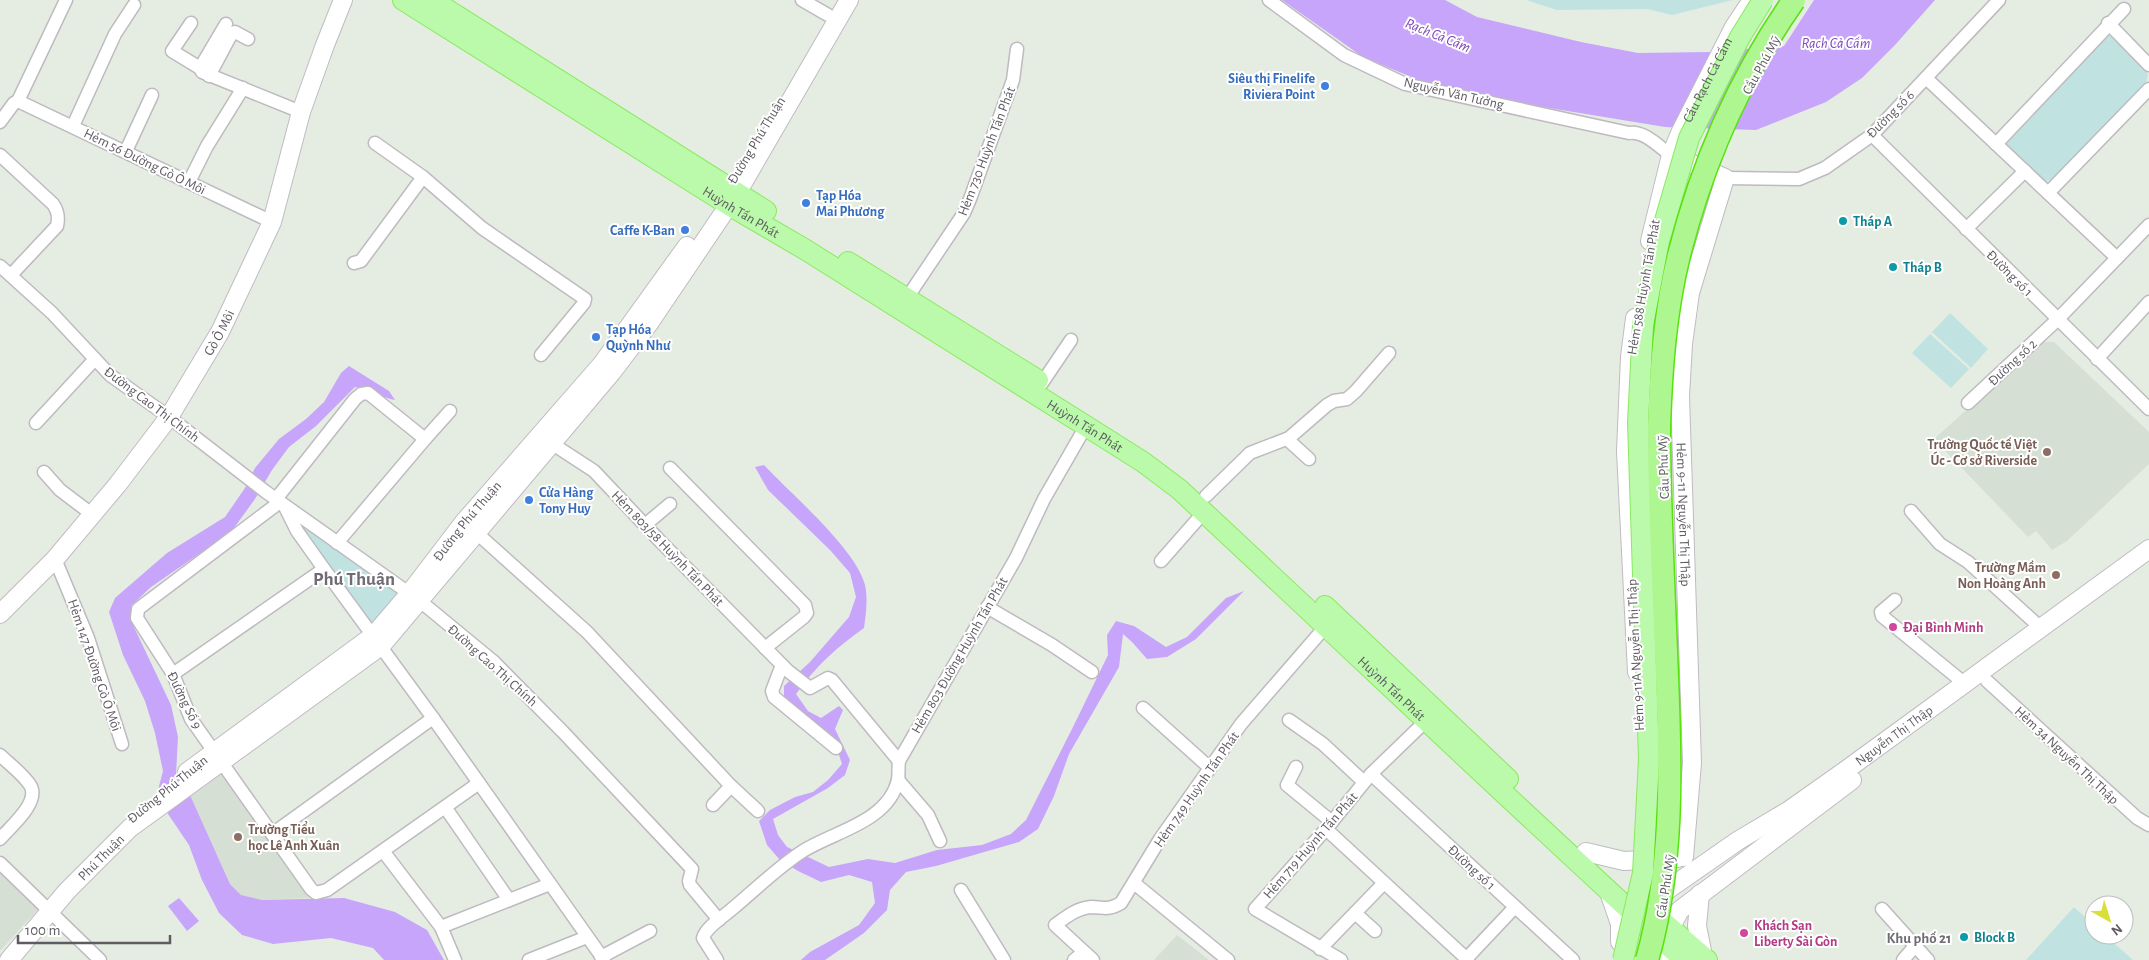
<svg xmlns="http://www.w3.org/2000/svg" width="2149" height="960" viewBox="0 0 2149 960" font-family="'Alegreya Sans',sans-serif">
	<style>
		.education { fill: #d6dfd4 }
		.green { fill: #c0e3e2 }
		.water { fill: #c7a5fa }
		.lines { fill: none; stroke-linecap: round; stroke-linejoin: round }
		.street-casing { stroke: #bebac0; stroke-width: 15 }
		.secondary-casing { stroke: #c0bbc3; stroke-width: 20 }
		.primary-casing { stroke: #8be95f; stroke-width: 22 }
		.street { stroke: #fff; stroke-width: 12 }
		.secondary { stroke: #fff; stroke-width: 18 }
		.primary { stroke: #bafaaa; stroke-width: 20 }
		.primary-bridge-casing { stroke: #8be95f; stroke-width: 22; stroke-linecap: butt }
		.highway-bridge-casing { stroke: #57e20d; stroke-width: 25; stroke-linecap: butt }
		.primary-bridge { stroke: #bafaaa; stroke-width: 20 }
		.highway-bridge { stroke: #aef690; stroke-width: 22 }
		.shop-dot { fill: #3f7fe0; stroke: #fff; stroke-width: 2 }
		.culture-dot { fill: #0f9aa8; stroke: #fff; stroke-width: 2 }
		.education-dot { fill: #8d6e63; stroke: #fff; stroke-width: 2 }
		.hotel-dot { fill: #d1479c; stroke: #fff; stroke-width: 2 }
		.labels { text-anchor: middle; stroke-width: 4; stroke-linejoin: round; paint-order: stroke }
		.street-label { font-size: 14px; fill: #5f5b62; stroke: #fff }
		.shop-label { font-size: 14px; font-weight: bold; fill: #366cbe; stroke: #fff; text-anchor: start }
		.culture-label { font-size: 14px; font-weight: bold; fill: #0d838f; stroke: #fff; text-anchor: start }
		.education-label { font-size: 14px; font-weight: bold; fill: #785e54; stroke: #fff; text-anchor: end }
		.hotel-label { font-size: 14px; font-weight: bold; fill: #b23c85; stroke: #fff; text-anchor: start }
		.water-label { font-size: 15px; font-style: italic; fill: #804abb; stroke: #fff }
		.neighbourhood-label { font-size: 15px; font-weight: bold; fill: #706c74; stroke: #fff }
		.district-label { font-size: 19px; font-weight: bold; fill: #706c74; stroke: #fff }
	</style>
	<rect width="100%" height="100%" fill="#e5ede3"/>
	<g class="education">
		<polygon points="2042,342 2054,342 2149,432 2149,464 2067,541 2052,550 2036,531 2028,537 1934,439"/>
		<polygon points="220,774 224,775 310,898 262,900 241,895 230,884 190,795 214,776"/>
		<polygon points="0,873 38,909 0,951"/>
		<polygon points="1177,935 1209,960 1154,960"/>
	</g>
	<g class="green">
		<polygon points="1526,0 1733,0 1672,15 1647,9 1557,10"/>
		<polygon points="2104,35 2115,37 2147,69 2148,75 2146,82 2051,180 2046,181 2040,179 2004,143"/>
		<polygon points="1950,313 1988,349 1971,368 1932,332"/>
		<polygon points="1930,334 1969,369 1951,388 1912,353"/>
		<polygon points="301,524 400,592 380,626 370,624 300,527"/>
		<polygon points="2074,907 2094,925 2094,935 2105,935 2133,960 2026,960"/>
	</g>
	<g class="water">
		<polygon points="1282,0 1445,0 1477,17 1581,42 1638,53 1709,52 1784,46 1814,0 1935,0 1895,45 1862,78 1826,102 1756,130 1665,127 1531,105 1438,88 1363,57"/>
		<path d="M349,366L389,391L395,400C380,397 370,389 355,387L316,426L289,447L272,470L255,499L231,532L151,587L131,606L133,625L171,705L178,737L176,775L190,795L230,884L241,895L262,900L344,898L395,912L427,930L444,960H384L373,948L331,938L273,944L242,935L219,913L202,880L189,845L168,814L158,790L163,771L155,733L145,701L123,655L109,612L115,598L167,553L225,517L245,488L255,468L279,439L306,419L324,402L341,373Z"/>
		<path d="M764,465C791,494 856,549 865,585C868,599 866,614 864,628C837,647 815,667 796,694L808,711L821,718L839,706L843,710L835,729L850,760L845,775L828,788L773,819L778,835L787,847L829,867L868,859L895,863L937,850L982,845L1011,834L1026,820L1073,727L1108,655L1107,635L1116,621L1134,626L1166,647L1187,637L1226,598L1244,591L1196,639L1167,657L1147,659L1132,642L1123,634L1119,667L1069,754L1054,796L1038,829L1019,842L936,866L906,872L890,890L887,910L864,933L825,960H801L810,952L859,925L875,903L872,882L849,875L821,882L798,871L780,860L767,845L759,821L770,810L795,797L813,792L828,780L842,764L837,749L827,732L797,715L784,704V686L810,662L849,617L856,597L850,573L830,550L768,490L755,467Z"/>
		<polygon points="179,898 199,921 187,931 168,906"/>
	</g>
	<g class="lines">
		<defs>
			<g id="street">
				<polyline points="802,0 828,15"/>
				<path d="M1269,0L1344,55L1405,84L1629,133C1644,130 1659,147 1671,155"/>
				<polyline points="191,23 172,51 200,68"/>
				<polyline points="2108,23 2149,65"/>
				<polyline points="226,24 200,68 202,72 301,112"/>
				<polyline points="209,76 232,33 235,32 248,39"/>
				<polyline points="1926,78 2117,258"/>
				<polyline points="18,101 272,222"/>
				<polyline points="0,122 14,103 18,101 66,0"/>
				<polyline points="73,126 115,34 134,5"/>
				<polyline points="1872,135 2149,409"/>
				<polyline points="375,143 423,177 482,228 585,299 584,303 541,355"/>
				<polyline points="1996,144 2124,9"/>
				<polyline points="126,151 152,95"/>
				<path d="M0,155L53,204C58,211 59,217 57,226L11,275"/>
				<polyline points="1725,178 1799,179 1825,168 1872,135 1999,0"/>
				<polyline points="189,182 207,146 243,88"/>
				<polyline points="2048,193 2149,89"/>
				<polyline points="1966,229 2025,171"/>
				<polyline points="354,263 361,261 423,177"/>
				<polyline points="0,266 52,313 110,375 169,417 266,492 420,601 494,662 563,732 692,869 689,881 690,885 719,920"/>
				<polyline points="907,298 964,213 970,199 1013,80 1017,49"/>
				<polyline points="2097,359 2149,302"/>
				<polyline points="1042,383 1071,340"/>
				<polyline points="1968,403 2057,320 2149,225"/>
				<polyline points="36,423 95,359"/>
				<polyline points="425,439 450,411"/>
				<polyline points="545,439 594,471 659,540 788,671 810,688 828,678 832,680 899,761"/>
				<polyline points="1287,439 1309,459"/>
				<polyline points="670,468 805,605 807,613 804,617 765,648"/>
				<polyline points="44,472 60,490 93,515"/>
				<polyline points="1206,496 1250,453 1289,438 1327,405 1334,401 1347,399 1356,391 1389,353"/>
				<polyline points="276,499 355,399 361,394 368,393 425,439 337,543"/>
				<polyline points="280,502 138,609 137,618 173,674 191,719 311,889 316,893 327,890 479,783"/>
				<polyline points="284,505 297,531 324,569 433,718 604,960"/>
				<polyline points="1911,511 1940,544 1968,562 2041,628"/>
				<polyline points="645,525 670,504"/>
				<polyline points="470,527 587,632 731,786 758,811"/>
				<polyline points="55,559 88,638 122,744"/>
				<polyline points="1161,561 1204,512"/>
				<polyline points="1895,600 1881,612 1882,616 1964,683"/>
				<polyline points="987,607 1052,645 1092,672"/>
				<polyline points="782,665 772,691 774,697 836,748"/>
				<polyline points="173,674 324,569"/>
				<polyline points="1987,681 2137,818 2149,825"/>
				<polyline points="1143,708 1210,768"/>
				<polyline points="1289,720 1323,744 1364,782"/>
				<path d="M0,755C9,764 23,774 30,785C41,802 10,827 0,839"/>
				<polyline points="1296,767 1287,785 1332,822"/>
				<polyline points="1371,774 1573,960"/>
				<polyline points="898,780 928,815 940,841"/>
				<polyline points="713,805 731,786"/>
				<polyline points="445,807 509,900"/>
				<polyline points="1326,829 1468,960"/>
				<polyline points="272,834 433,718"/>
				<polyline points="383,851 441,927 455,960"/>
				<polyline points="0,863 100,960"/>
				<polyline points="1134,883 1228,960"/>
				<polyline points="961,890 1004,960"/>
				<polyline points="1882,909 1928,960"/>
				<polyline points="1355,913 1375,931"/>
				<polyline points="441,927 550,884"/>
				<polyline points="1320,949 1384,883"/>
				<polyline points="601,957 650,931"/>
				<polyline points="529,960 587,937"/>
				<path d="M717,960L703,938C706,927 723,917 732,909C755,890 778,867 803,851C835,831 888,822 898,780C899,774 898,767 899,761L1016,558L1044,499L1086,426"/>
				<polyline points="1074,960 1084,952"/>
				<path d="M1093,960L1055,925C1066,917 1077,908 1091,907C1105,907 1107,911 1121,903L1160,839L1241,724L1326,626"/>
				<polyline points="1341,960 1255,909 1326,829 1371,774 1431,716"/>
				<polyline points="1465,960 1515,907"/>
				<polyline points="1903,960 1915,946"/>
			</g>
			<g id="secondary">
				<path id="s1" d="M1671,155L1725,178L1690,293L1683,344L1680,396L1692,763L1684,857"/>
				<path id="s2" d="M1650,241L1671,155L1681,131L1734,27L1752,0"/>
				<polyline points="1635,318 1630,357 1626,451 1637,672"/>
				<path id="s3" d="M0,614L55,559L118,484L169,417L220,332L272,222L301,112L325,45L343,0"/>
				<path id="s4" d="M187,772L374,635L409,594L464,522L602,364L687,246"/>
				<polyline points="1586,852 1624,861 1678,858"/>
				<polyline points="1608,889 1620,924 1620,942"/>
				<polyline points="1700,894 1697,926 1703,956"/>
				<path id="s5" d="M1655,901L1670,888L1739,840L1788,811L1846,770L2149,549"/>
				<path id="s6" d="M9,960L67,891L130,828L381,646L612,372L650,322L737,193L849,0"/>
				<path d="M1662,960C1666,941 1670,927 1680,910L1852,780"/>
			</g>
			<g id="primary">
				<path id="s7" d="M403,0L729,205L806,250L1086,426L1143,462L1179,489C1348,646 1514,805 1684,960"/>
				<polyline points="432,0 766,211"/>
				<polyline points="848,262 1038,380"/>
				<polyline points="1325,606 1508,779"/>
				<polyline points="1646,907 1707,960"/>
			</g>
		</defs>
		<use href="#street" class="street-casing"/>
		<use href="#secondary" class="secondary-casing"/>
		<use href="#primary" class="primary-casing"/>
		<use href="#street" class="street"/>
		<use href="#secondary" class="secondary"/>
		<use href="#primary" class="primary"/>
		<defs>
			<polyline id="primary-bridge" points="1623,960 1643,873 1649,759 1638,422 1643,325 1659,241 1689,138 1740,37 1763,0"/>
			<path id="highway-bridge" d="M1647,960C1673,869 1671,772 1667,678C1664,594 1659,510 1659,425C1661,369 1665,311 1679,255C1702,164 1740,77 1794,0"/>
		</defs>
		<use href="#primary-bridge" class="primary-bridge-casing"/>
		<use href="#highway-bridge" class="highway-bridge-casing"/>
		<use href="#primary-bridge" class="primary-bridge"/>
		<use href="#highway-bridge" class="highway-bridge"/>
	</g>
	<g class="shop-dot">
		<circle cx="1325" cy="86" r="5"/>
		<circle cx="806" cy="203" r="5"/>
		<circle cx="685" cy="230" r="5"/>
		<circle cx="596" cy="337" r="5"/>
		<circle cx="529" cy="500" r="5"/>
	</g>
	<g class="culture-dot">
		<circle cx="1843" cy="221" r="5"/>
		<circle cx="1893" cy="267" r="5"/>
		<circle cx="1964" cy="937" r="5"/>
	</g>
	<g class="education-dot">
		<circle cx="2047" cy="452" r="5"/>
		<circle cx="2056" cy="575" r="5"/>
		<circle cx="238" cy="837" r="5"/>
	</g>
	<g class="hotel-dot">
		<circle cx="1893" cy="627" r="5"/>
		<circle cx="1744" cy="933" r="5"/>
	</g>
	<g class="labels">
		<g class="street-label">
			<text transform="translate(1761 65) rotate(-61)" y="5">Cầu Phú Mỹ</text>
			<text dy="5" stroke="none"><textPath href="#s2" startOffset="172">Cầu Rạch Cả Cấm</textPath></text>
			<text transform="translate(1454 93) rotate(13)" y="5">Nguyễn Văn Tưởng</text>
			<text transform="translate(1890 114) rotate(-45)" y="5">Đường số 6</text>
			<text transform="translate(756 140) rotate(-59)" y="5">Đường Phú Thuận</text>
			<text transform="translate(986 151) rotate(-69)" y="5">Hẻm 730 Huỳnh Tấn Phát</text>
			<text transform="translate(145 161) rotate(26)" y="5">Hẻm 56 Đường Gò Ô Môi</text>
			<text dy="5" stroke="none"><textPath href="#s7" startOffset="399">Huỳnh Tấn Phát</textPath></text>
			<text transform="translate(2010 273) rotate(45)" y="5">Đường số 1</text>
			<text transform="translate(1643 287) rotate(-80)" y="5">Hẻm 588 Huỳnh Tấn Phát</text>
			<text dy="5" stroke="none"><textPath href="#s3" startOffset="358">Gò Ô Môi</textPath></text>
			<text transform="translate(2012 362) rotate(-43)" y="5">Đường số 2</text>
			<text transform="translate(152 404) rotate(37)" y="5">Đường Cao Thị Chính</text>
			<text dy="5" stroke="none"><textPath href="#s7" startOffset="804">Huỳnh Tấn Phát</textPath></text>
			<text transform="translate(1663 467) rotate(-92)" y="5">Cầu Phú Mỹ</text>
			<text dy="5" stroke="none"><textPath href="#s1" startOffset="401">Hẻm 9-11 Nguyễn Thị Thập</textPath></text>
			<text dy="5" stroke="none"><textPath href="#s4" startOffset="379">Đường Phú Thuận</textPath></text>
			<text transform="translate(668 548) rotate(46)" y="5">Hẻm 803/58 Huỳnh Tấn Phát</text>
			<text transform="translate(959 655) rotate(-60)" y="5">Hẻm 803 Đường Huỳnh Tấn Phát</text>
			<text transform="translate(1635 655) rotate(-93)" y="5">Hẻm 9-11A Nguyễn Thị Thập</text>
			<text transform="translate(95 665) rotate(71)" y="5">Hẻm 147 Đường Gò Ô Môi</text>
			<text transform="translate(493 665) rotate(42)" y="5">Đường Cao Thị Chính</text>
			<text dy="5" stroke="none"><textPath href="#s7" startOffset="1209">Huỳnh Tấn Phát</textPath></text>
			<text transform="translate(185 700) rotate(64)" y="5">Đường Số 9</text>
			<text dy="5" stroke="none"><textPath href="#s5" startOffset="291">Nguyễn Thị Thập</textPath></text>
			<text transform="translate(2067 755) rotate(43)" y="5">Hẻm 34 Nguyễn Thị Thập</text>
			<text transform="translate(167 789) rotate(-39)" y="5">Đường Phú Thuận</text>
			<text transform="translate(1196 789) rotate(-55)" y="5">Hẻm 749 Huỳnh Tấn Phát</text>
			<text transform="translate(1310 845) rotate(-49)" y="5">Hẻm 719 Huỳnh Tấn Phát</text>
			<text dy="5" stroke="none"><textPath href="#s6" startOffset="138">Phú Thuận</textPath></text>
			<text transform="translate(1472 867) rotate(43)" y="5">Đường số 1</text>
			<text transform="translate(1665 886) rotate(-81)" y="5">Cầu Phú Mỹ</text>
		</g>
		<g class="shop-label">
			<text x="1315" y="83" text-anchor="end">Siêu thị Finelife<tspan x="1315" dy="16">Riviera Point</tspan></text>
			<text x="816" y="200">Tạp Hóa<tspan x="816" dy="16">Mai Phương</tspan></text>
			<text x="675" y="235" text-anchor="end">Caffe K-Ban</text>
			<text x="606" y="334">Tạp Hóa<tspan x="606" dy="16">Quỳnh Như</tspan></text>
			<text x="539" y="497">Cửa Hàng<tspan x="539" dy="16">Tony Huy</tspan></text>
		</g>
		<g class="culture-label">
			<text x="1853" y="226">Tháp A</text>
			<text x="1903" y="272">Tháp B</text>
			<text x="1974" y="942">Block B</text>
		</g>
		<g class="education-label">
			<text x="2037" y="449">Trường Quốc tế Việt<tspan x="2037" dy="16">Úc - Cơ sở Riverside</tspan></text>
			<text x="2046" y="572">Trường Mầm<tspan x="2046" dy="16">Non Hoàng Anh</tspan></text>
			<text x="248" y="834" text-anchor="start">Trường Tiểu<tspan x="248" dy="16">học Lê Anh Xuân</tspan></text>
		</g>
		<g class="hotel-label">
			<text x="1903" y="632">Đại Bình Minh</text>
			<text x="1754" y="930">Khách Sạn<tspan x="1754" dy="16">Liberty Sài Gòn</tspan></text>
		</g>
		<g class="water-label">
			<text transform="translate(1438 35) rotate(22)" y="5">Rạch Cả Cấm</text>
			<text x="1836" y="48">Rạch Cả Cấm</text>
		</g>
		<g class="neighbourhood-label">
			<text x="1919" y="943">Khu phố 21</text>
		</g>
		<g class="district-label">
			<text x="354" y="585">Phú Thuận</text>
		</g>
	</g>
	<g transform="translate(2109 920) rotate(141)"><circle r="24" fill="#ffffff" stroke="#bfbdc0"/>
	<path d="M0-4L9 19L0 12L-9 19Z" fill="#d8df37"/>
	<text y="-8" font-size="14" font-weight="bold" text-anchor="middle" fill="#5f5b62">N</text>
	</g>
	<path d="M18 935v8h152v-8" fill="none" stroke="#5f5b62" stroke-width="2.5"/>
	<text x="25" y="935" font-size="15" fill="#5f5b62" stroke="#ffffff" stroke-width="4" paint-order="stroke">100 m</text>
</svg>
